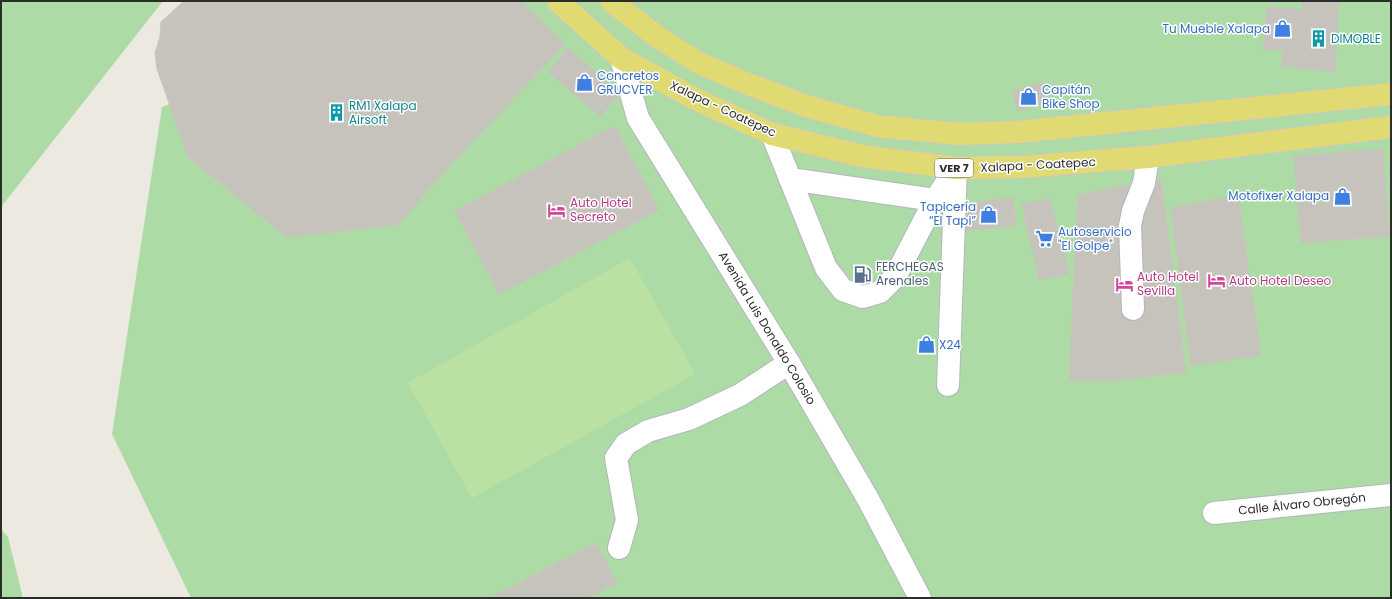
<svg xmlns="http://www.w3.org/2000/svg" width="1392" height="599" viewBox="0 0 1392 599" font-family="Poppins,sans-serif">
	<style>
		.green { fill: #addba5 }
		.pitch { fill: #bbe1a2 }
		.building { fill: #c5c3bc; stroke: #c8c5ba }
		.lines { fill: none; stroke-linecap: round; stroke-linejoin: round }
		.minor-casing { stroke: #b4b4be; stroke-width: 24 }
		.major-casing { stroke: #c8c8c8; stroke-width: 24 }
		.minor { stroke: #fff; stroke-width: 22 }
		.major { stroke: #e0da72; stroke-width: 22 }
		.labels { text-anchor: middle; stroke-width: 3; stroke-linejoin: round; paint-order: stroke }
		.shield { fill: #fff; stroke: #6b6b6b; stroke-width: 1 }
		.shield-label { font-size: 11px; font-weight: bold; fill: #2c2c2c }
		.shop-label { font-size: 12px; fill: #366cbe; stroke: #fff; text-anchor: start }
		.culture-label { font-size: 12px; fill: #0d838f; stroke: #fff; text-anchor: start }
		.street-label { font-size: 12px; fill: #2c2c2c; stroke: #fff }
		.hotel-label { font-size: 12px; fill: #b23c85; stroke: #fff; text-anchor: start }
		.service-label { font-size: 12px; fill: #4e5e75; stroke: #fff; text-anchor: start }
	</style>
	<rect width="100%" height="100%" fill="#ece9e1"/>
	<g class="green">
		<polygon points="1,1 163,1 1,207"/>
		<polygon points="439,1 1391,1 1391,598 191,598 112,434 162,107"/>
		<polygon points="1,529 8,537 23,598 1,598"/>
	</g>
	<polygon class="pitch" points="630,258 695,374 472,498 408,383"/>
	<g class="building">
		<polygon points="184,1 521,1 565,44 434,183 398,225 286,237 188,157 157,69 155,53 160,37 161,22"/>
		<polygon points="1303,1 1339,1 1335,72 1297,68"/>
		<polygon points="1267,6 1303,10 1297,68 1281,66 1283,50 1263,49"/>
		<polygon points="568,48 620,93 600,116 548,72"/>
		<polygon points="1041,82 1047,102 1018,111 1012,91"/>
		<polygon points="615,126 659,210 499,294 455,211"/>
		<polygon points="1383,149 1389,236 1301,243 1294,156"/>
		<polygon points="1161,179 1186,372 1110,381 1069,380 1078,195"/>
		<polygon points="1238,195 1261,355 1191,366 1171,208"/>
		<polygon points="1013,198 1016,225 965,231 962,204"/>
		<polygon points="1050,198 1069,274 1039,280 1022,204"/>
		<polygon points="596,543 617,583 588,598 490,598"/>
	</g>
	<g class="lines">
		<defs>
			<g id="minor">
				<polyline points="621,58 638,118 789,363 868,499 920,598"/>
				<polyline points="772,134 826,268 843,290 863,297 880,292 895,277 935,200 956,168"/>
				<polyline points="790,179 935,200"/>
				<polyline points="1133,309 1130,226 1133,211 1144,183 1148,157"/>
				<polyline points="948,385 956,168"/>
				<polyline points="1214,513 1391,495"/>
				<polyline points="619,548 627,520 616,458 626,444 648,431 689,419 740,395 789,363"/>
			</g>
			<g id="major">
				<polyline points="558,1 621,58 697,100 772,134 862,156 956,168 1022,167 1148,157 1391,127"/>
				<polyline points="611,1 659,38 699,63 748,84 806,106 877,126 958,134 1018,132 1391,94"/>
			</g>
		</defs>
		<use href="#minor" class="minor-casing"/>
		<use href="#major" class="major-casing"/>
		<use href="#minor" class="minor"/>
		<use href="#major" class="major"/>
	</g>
	<defs>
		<symbol id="shop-bare" viewBox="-9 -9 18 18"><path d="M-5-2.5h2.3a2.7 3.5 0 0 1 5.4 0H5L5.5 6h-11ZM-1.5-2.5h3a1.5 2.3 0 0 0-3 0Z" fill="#3f7fe0" stroke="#fff" stroke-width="2.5" paint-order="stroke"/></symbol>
		<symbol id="building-bare" viewBox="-9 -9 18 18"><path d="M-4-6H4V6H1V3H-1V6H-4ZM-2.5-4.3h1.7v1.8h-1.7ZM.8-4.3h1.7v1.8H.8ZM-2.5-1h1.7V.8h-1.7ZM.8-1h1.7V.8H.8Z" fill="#0f9aa8" stroke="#fff" stroke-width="2.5" paint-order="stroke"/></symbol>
		<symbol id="hotel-bare" viewBox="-9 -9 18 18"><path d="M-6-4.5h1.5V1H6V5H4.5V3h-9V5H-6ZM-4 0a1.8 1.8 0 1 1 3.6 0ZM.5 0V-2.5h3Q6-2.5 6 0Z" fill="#d1479c" stroke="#fff" stroke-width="2.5" paint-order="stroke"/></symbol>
		<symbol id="supermarket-bare" viewBox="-9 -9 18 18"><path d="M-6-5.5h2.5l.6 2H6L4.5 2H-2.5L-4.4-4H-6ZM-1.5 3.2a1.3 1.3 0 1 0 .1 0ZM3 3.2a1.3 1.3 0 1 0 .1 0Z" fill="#3f7fe0" stroke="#fff" stroke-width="2.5" paint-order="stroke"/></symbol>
		<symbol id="fuel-bare" viewBox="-9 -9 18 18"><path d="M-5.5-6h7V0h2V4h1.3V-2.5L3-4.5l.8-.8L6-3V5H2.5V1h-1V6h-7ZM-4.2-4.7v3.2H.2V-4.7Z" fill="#5c6f8a" stroke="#fff" stroke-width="2.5" paint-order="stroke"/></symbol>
	</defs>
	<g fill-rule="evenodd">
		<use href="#shop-bare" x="1270" y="16" width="25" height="25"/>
		<use href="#building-bare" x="1306" y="26" width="25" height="25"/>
		<use href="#shop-bare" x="572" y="70" width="25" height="25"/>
		<use href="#shop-bare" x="1016" y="84" width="25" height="25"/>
		<use href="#building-bare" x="324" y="100" width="25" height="25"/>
		<use href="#shop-bare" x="1330" y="184" width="25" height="25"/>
		<use href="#hotel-bare" x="544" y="198" width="25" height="25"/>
		<use href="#shop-bare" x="976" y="202" width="25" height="25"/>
		<use href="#supermarket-bare" x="1032" y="226" width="25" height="25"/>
		<use href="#fuel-bare" x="850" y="262" width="25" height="25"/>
		<use href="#hotel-bare" x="1204" y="268" width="25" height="25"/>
		<use href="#hotel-bare" x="1112" y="272" width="25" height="25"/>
		<use href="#shop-bare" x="914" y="332" width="25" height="25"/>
	</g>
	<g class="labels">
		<rect class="shield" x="935" y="159" width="38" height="18" rx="3"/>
		<g class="shield-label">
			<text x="954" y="172">VER 7</text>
		</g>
		<g class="shop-label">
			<text x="1270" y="33" text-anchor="end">Tu Mueble Xalapa</text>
			<text x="597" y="80">Concretos<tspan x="597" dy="14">GRUCVER</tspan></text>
			<text x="1042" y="94">Capitán<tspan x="1042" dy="14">Bike Shop</tspan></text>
			<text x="1329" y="200" text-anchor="end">Motofixer Xalapa</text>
			<text x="976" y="211" text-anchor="end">Tapicería<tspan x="976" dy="14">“El Tapi”</tspan></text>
			<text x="1058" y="236">Autoservicio<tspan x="1058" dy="14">"El Golpe"</tspan></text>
			<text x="939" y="349">X24</text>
		</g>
		<g class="culture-label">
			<text x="1331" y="43">DIMOBLE</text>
			<text x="349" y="110">RM1 Xalapa<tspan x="349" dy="14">Airsoft</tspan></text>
		</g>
		<g class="street-label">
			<text transform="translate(723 109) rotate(25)" y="4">Xalapa - Coatepec</text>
			<text transform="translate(1038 165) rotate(-3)" y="4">Xalapa - Coatepec</text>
			<text transform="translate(767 328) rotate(59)" y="4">Avenida Luis Donaldo Colosio</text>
			<text transform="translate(1302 504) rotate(-6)" y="4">Calle Álvaro Obregón</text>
		</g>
		<g class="hotel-label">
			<text x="570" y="207">Auto Hotel<tspan x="570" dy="14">Secreto</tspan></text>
			<text x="1137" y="281">Auto Hotel<tspan x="1137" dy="14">Sevilla</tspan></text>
			<text x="1229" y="285">Auto Hotel Deseo</text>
		</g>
		<g class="service-label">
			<text x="876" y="271">FERCHEGAS<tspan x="876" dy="14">Arenales</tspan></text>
		</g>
	</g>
	<rect width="1392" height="599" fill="none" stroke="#2c2c2c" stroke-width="4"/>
</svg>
